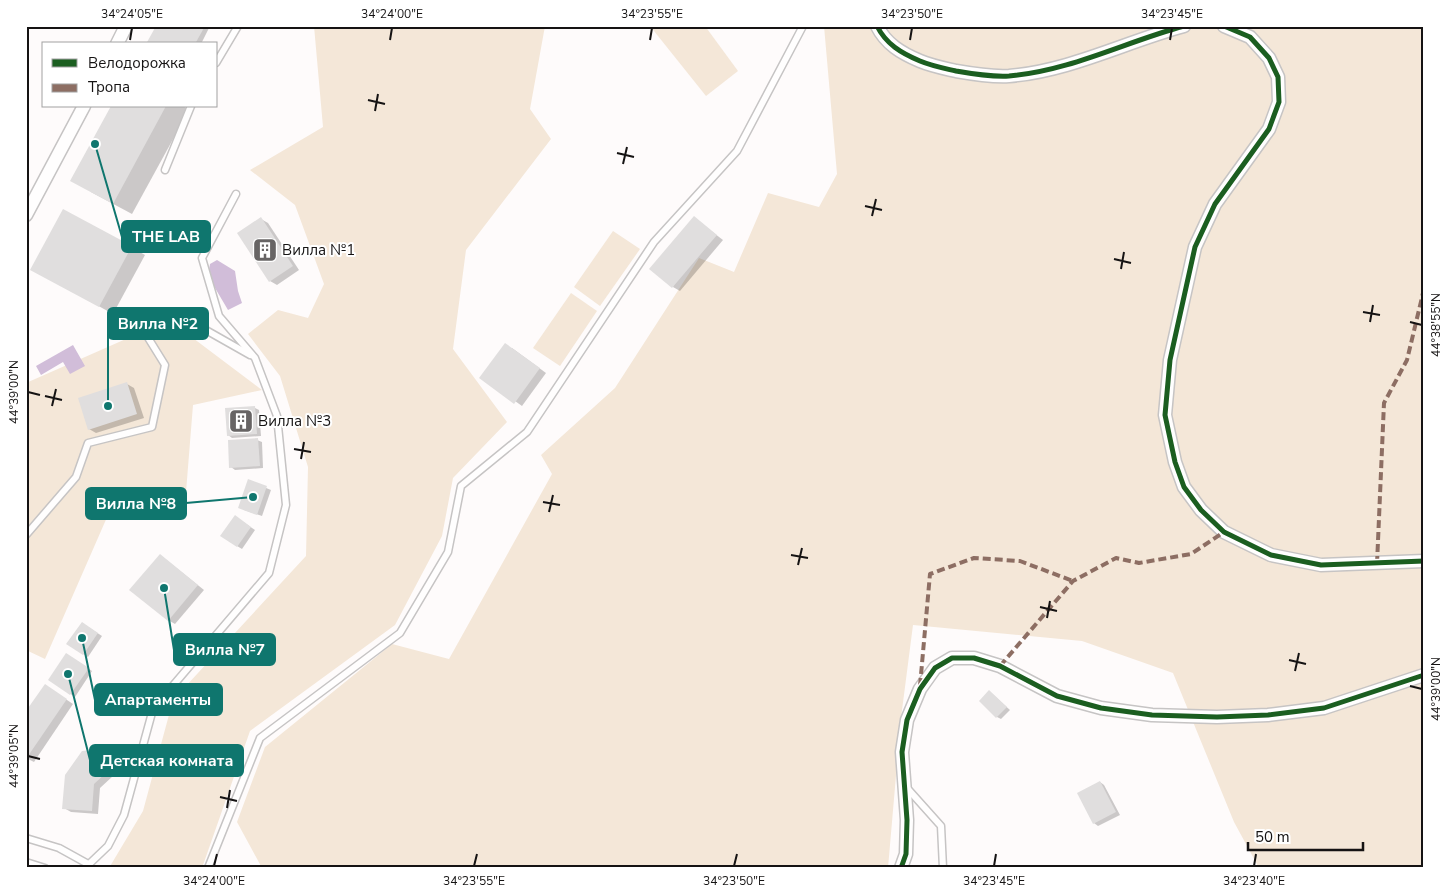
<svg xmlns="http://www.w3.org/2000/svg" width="1450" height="894" viewBox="0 0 1450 894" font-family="'Nunito Sans',sans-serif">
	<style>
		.green { fill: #f4e7d8 }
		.water { fill: #d1bdd9 }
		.shadow { fill: #0003 }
		.building { fill: #e0dede }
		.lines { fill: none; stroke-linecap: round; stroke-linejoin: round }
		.service-casing { stroke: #c6c4c4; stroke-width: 9 }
		.minor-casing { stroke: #c6c4c4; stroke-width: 15 }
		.service { stroke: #fffefe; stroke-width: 6 }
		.minor { stroke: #fffefe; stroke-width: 12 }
		.quiet { stroke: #8d6e63; stroke-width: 4; stroke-dasharray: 8 4; stroke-linecap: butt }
		.cycleway-casing { stroke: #fff; stroke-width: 8 }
		.cycleway { stroke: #1b5e20; stroke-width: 5 }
		.ticks { fill: none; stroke: #151313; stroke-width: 2 }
		.labels { text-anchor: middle; stroke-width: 4; stroke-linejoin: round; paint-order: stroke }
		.poi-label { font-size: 15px; fill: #151313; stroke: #fff; text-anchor: start }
		.leader { fill: none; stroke: #0f766e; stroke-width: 2 }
		.callout-dot { fill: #0f766e; stroke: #fff; stroke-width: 2 }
		.callout { fill: #0f766e; stroke: #0f766e; stroke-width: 2 }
		.callout-label { font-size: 16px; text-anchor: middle; font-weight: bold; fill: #fff }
		.neatline { fill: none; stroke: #151313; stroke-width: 2 }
		.ticks-label { font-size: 12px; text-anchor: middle; fill: #151313 }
	</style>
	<rect width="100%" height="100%" fill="#fefbfb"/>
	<g class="green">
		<polygon points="314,26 545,26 530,109 551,139 466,250 453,349 507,422 453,478 442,536 395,625 250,731 202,868 109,868 143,811 173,700 306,556 308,467 280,376 248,334 278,310 308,318 324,284 295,205 250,170 323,127"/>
		<polygon points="650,26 705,26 738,71 706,96"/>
		<polygon points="824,26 1424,26 1424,868 1259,868 1234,822 1173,673 1082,641 913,625 901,718 888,868 262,868 237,822 265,747 392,644 449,659 552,474 541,455 615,388 699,258 734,272 768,193 819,207 837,174"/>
		<polygon points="613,231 640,249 600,306 574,287"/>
		<polygon points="571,293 597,311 560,366 533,348"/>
		<polygon points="169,320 262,390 193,405 184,517 108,515 45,659 26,650 26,383"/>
	</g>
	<g class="water">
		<polygon points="217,260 235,271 238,291 242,303 228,310 208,276 210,264"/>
		<polygon points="73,345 85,366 70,374 63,362 41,375 36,366"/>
	</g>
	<g class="shadow">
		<polygon points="157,26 210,26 201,44 148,44"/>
		<polygon points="112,106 183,106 189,110 132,214 91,192"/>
		<polygon points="694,218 723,240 680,291 673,287"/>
		<polygon points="261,219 268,223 299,270 277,285 270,281"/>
		<polygon points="131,247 145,255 113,314 46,277"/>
		<polygon points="512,348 546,373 522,406 481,377"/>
		<polygon points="127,384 134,388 144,418 96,433 89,429"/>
		<polygon points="255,408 259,410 261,436 232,438 228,435"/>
		<polygon points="257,440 262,442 263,468 235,470 231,467"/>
		<polygon points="249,481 271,490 262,516 244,510"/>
		<polygon points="239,519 255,530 242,549 237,546"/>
		<polygon points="160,555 204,590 175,624 168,620"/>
		<polygon points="82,623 102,636 88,657 68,644"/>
		<polygon points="71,657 92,671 75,697 50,680"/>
		<polygon points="52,690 73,704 34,762 26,758"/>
		<polygon points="990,692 1010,710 1001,719 997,717"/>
		<polygon points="120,748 127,752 129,774 113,776 100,788 98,814 71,812 64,808"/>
		<polygon points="1100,782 1104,785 1120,815 1098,826 1094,823"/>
	</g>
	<g class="building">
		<polygon points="156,26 205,26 195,44 146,44"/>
		<polygon points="111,106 166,106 113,204 70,181"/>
		<polygon points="63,209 132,246 99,307 30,270"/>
		<polygon points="694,216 717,235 672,288 649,269"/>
		<polygon points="261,217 293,266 269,282 237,233"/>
		<polygon points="505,343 540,368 514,404 479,378"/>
		<polygon points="127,382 137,414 88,430 78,398"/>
		<polygon points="255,406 257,434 227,436 225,408"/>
		<polygon points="258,438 260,466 229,468 228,440"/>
		<polygon points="248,479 267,486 257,515 238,508"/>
		<polygon points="235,515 251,527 237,547 220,536"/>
		<polygon points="160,554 198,585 168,621 129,590"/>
		<polygon points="82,622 98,633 83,655 66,644"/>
		<polygon points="66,653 89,668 70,695 48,680"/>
		<polygon points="45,684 67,699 26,759 26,711"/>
		<polygon points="989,690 1007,707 996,718 979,701"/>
		<polygon points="120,747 123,771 106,773 94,784 92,811 62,809 65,775 82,751"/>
		<polygon points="1100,781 1116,812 1093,824 1077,793"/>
	</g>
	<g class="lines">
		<defs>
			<g id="service">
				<polyline points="216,63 238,26"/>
				<polyline points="165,170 191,106"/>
				<polyline points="26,535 76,477 88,443 152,427 165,365 147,336 137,314 168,313 197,325 250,355"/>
				<polyline points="907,788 941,826 943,868"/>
				<polyline points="26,838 59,848 88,864"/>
				<polyline points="26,862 45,868"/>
				<polyline points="85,868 108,846 124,815 153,709 269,573 286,505 277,416 255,358 219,316 202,258 236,194"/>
				<polyline points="208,868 260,738 400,633 448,552 461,486 527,432 654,242 737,151 803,26"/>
			</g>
			<g id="minor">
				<path d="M877,26C886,44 901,53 920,61C932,66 943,68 956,71C973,74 992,77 1009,76C1070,71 1125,42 1184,26"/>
				<polyline points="1224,26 1250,37 1269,58 1278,77 1279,102 1269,129 1215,204 1195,247 1170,360 1165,415 1175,462 1184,487 1201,510 1224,532 1271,555 1321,565 1424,561"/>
				<polyline points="117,44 126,26"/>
				<polyline points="26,215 84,106"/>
				<polyline points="901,868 906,854 907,820 902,752 907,720 920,689 935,668 952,658 974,658 1000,666 1057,696 1101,708 1152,715 1217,717 1268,715 1324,708 1424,675"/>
			</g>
		</defs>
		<use href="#service" class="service-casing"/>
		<use href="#minor" class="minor-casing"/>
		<use href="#service" class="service"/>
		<use href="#minor" class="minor"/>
		<g class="quiet">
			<polyline points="1377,564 1384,403 1407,360 1424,289"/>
			<polyline points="1000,666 1073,581 1116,558 1139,563 1191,554 1224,532"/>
			<polyline points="920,686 930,574 974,558 1020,561 1073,581"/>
		</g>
		<defs>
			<g id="cycleway">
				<path d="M877,26C886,44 901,53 920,61C932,66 943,68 956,71C973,74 992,77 1009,76C1070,71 1125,42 1184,26"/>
				<polyline points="1224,26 1250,37 1269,58 1278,77 1279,102 1269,129 1215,204 1195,247 1170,360 1165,415 1175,462 1184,487 1201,510 1224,532 1271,555 1321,565 1424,561"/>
				<polyline points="901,868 906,854 907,820 902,752 907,720 920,689 935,668 952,658 974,658 1000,666 1057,696 1101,708 1152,715 1217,717 1268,715 1324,708 1424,675"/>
			</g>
		</defs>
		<use href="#cycleway" class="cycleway-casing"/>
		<use href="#cycleway" class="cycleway"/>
	</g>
	<path class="ticks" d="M130,40L132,28M390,40L392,28M650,40L652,28M910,40L912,28M1170,40L1172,28M368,100L385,104M375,111L378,94M617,153L634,157M623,164L627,147M865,206L882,210M872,216L876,199M1114,259L1131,263M1121,269L1124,252M1363,312L1380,315M1370,322L1373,305M1410,322L1422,325M28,392L40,395M45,396L62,400M52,406L56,389M294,449L311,452M301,459L304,442M543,502L560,505M549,512L553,495M791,555L808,558M798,565L802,548M1040,607L1057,611M1047,618L1050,601M1289,660L1306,664M1295,671L1299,653M1410,686L1422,689M28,756L40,759M220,797L237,801M227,808L230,790M214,866L217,854M474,866L477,854M734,866L737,854M994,866L996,854M1254,866L1256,854"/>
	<defs>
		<symbol id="building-square" viewBox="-11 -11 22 22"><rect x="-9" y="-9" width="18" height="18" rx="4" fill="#676464" stroke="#fff"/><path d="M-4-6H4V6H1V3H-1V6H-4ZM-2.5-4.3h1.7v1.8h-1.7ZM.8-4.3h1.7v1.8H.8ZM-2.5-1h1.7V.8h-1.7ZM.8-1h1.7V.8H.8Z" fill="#fff"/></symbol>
	</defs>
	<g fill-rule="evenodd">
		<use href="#building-square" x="251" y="236" width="28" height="28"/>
		<use href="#building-square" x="227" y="407" width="28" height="28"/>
	</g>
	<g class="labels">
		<g class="poi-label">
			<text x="282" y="255">Вилла №1</text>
			<text x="258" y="426">Вилла №3</text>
		</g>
	</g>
	<path class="leader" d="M95 144L122 237M108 406L108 323M253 497L186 503M164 588L174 650M82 638L95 700M68 674L90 760"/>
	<g class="callout-dot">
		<circle cx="95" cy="144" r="5"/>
		<circle cx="108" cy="406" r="5"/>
		<circle cx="253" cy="497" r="5"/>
		<circle cx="164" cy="588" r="5"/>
		<circle cx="82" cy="638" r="5"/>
		<circle cx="68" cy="674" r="5"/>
	</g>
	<g class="callout">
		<rect x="122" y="221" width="88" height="31" rx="5"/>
		<rect x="108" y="308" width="100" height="31" rx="5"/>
		<rect x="86" y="488" width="100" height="31" rx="5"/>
		<rect x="174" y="634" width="101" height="31" rx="5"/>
		<rect x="95" y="684" width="127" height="31" rx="5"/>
		<rect x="90" y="745" width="153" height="31" rx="5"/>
	</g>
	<g class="callout-label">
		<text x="166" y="242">THE LAB</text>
		<text x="158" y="329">Вилла №2</text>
		<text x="136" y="509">Вилла №8</text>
		<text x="225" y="655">Вилла №7</text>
		<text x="158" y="705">Апартаменты</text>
		<text x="167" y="766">Детская комната</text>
	</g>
	<rect width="1450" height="894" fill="none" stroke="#ffffff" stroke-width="55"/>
	<rect x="42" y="42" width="175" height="65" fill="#ffffff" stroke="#a1a1a1"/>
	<rect x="52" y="59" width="25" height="8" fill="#1b5e20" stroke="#a1a1a1"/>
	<text x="88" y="68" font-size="15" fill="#151313">Велодорожка</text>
	<rect x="52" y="84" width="25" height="8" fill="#8d6e63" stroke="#a1a1a1"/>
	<text x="88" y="92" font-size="15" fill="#151313">Тропа</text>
	<path d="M1248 842v8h115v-8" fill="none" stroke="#151313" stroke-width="2.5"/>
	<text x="1255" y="842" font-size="15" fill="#151313" stroke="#ffffff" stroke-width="4" paint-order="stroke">50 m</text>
	<rect x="28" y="28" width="1394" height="838" class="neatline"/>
	<g class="ticks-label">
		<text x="132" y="18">34°24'05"E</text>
		<text x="392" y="18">34°24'00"E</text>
		<text x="652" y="18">34°23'55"E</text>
		<text x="912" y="18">34°23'50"E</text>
		<text x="1172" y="18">34°23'45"E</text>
		<text transform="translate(1436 325) rotate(-90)" y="4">44°38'55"N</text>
		<text transform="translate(14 392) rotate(-90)" y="4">44°39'00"N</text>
		<text transform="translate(1436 689) rotate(-90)" y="4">44°39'00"N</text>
		<text transform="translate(14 756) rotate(-90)" y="4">44°39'05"N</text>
		<text x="214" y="885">34°24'00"E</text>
		<text x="474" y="885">34°23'55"E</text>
		<text x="734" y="885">34°23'50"E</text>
		<text x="994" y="885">34°23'45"E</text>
		<text x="1254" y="885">34°23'40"E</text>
	</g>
</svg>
